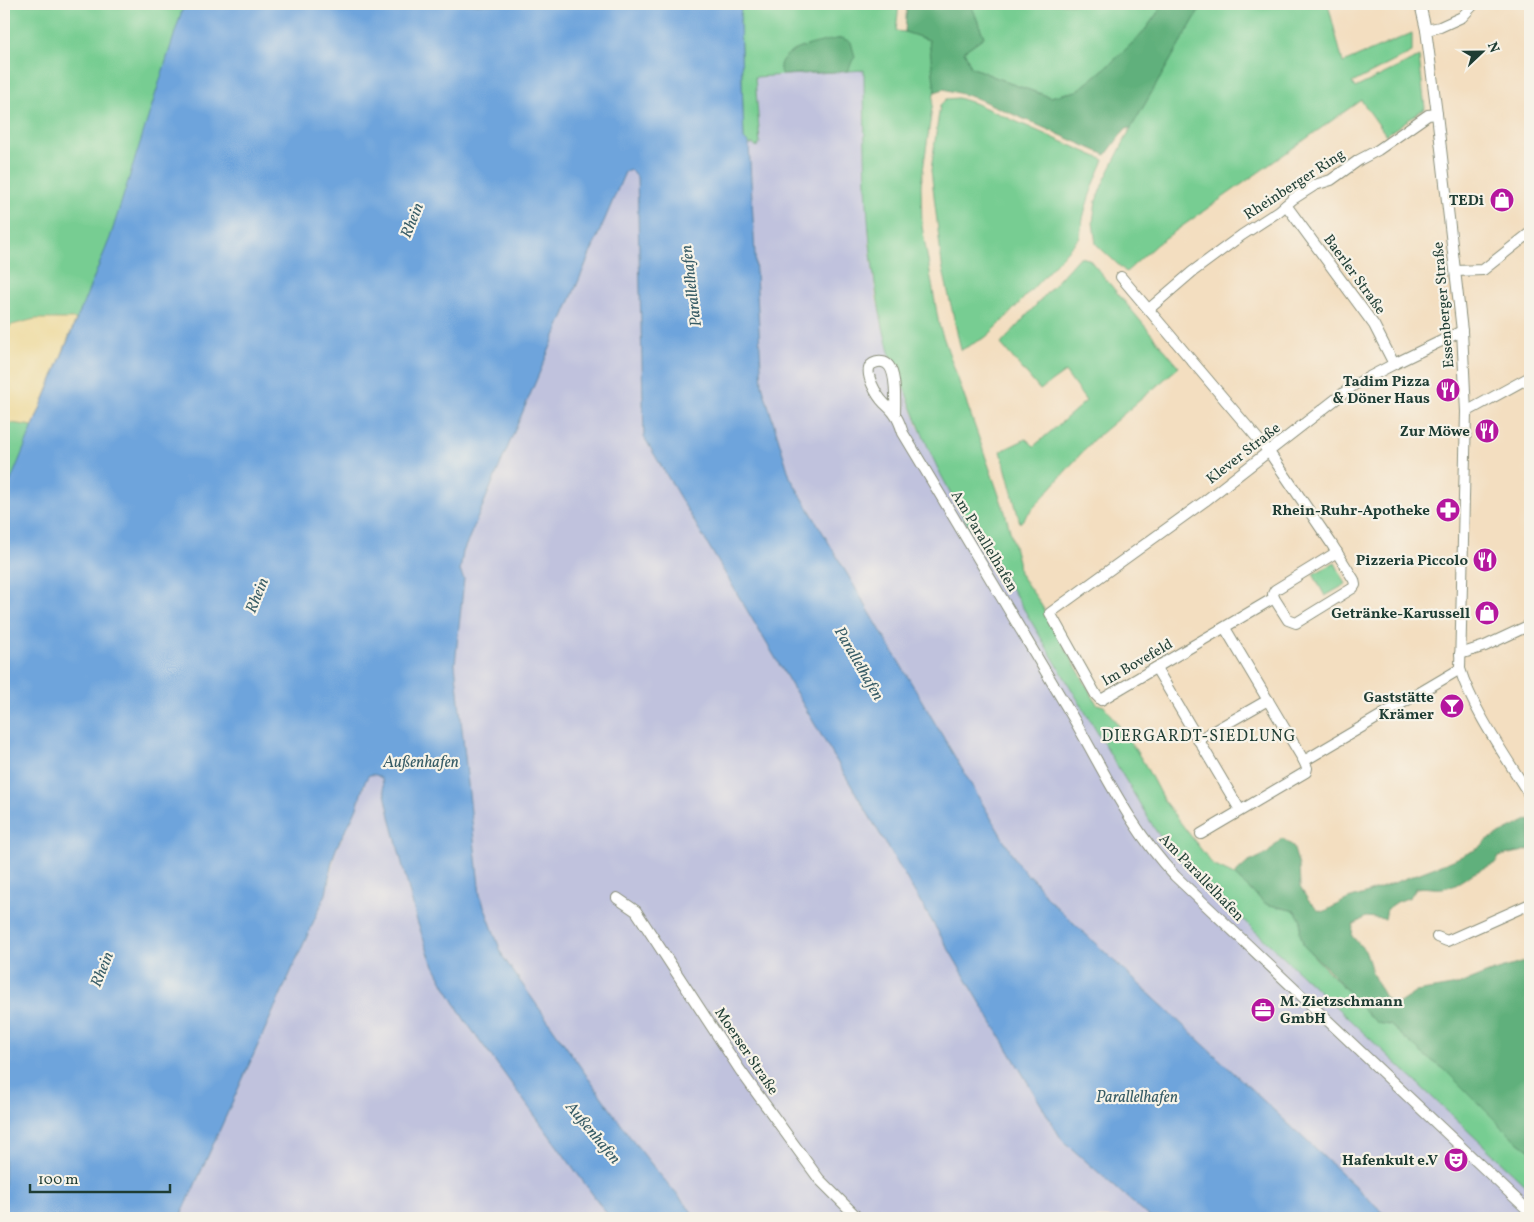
<svg xmlns="http://www.w3.org/2000/svg" width="1534" height="1222" viewBox="0 0 1534 1222" font-family="Vollkorn,serif">
	<style>
		.industrial { fill: #c0c2dd }
		.green { fill: #77cd92; stroke: #4b8563 }
		.forest { fill: #61b07c; stroke: #407658 }
		.sand { fill: #eeda9e; stroke: #868c69 }
		.water { fill: #6ea4dc; stroke: #467088 }
		.lines { fill: none; stroke-linecap: round; stroke-linejoin: round }
		.minor-casing { stroke: #898e7a; stroke-width: 12 }
		.minor { stroke: #fff; stroke-width: 10 }
		.labels { text-anchor: middle; stroke-width: 4.5; stroke-linejoin: round; paint-order: stroke }
		.street-label { font-size: 15px; fill: #1f3d34; stroke: #f7f3e8 }
		.poi-label { font-size: 15px; font-weight: bold; fill: #1f3d34; stroke: #f7f3e8; text-anchor: end }
		.water-label { font-size: 16px; font-style: italic; fill: #375c66; stroke: #f7f3e8 }
		.neighbourhood-label { font-size: 16px; letter-spacing: 1px; fill: #1f3d34; stroke: #f7f3e8 }
	</style>
	<rect width="100%" height="100%" fill="#f7f3e8"/>
	<filter id="ink" filterUnits="userSpaceOnUse"><feTurbulence type="fractalNoise" baseFrequency=".02" numOctaves="2"/><feDisplacementMap in="SourceGraphic" scale="10" xChannelSelector="R" yChannelSelector="G"/><feConvolveMatrix kernelMatrix="1 2 1 2 8 2 1 2 1" color-interpolation-filters="sRGB"/></filter>
	<filter id="wash" filterUnits="userSpaceOnUse"><feTurbulence type="fractalNoise" baseFrequency=".0096" numOctaves="4" result="noise"/><feDisplacementMap in="SourceGraphic" scale="20" xChannelSelector="R" yChannelSelector="G"/><feGaussianBlur stdDeviation="1.12" result="paint"/><feColorMatrix in="noise" values="0 0 0 0 0 0 0 0 0 0 0 0 0 0 0 0 0 1.4 0 .05"/><feComposite in="paint" operator="in"/></filter>
	<g filter="url(#wash)">
		<rect width="100%" height="100%" fill="#f3dec0"/>
		<g class="industrial">
			<polygon points="864,70 865,150 869,241 876,298 888,348 918,426 957,505 983,547 994,559 1156,831 1172,852 1530,1189 1530,1218 1389,1218 1048,899 1030,875 1028,876 1018,864 790,477 762,385 749,144 760,143 755,77"/>
			<polygon points="631,170 637,177 644,437 1062,1140 1150,1218 697,1218 656,1170 630,1137 503,957 480,895 455,664 464,579 460,571 463,552 526,403 625,172"/>
			<polygon points="374,774 380,777 382,780 391,821 417,921 431,960 610,1218 180,1218 326,894 336,850 357,808 361,793 365,785 365,780 369,775"/>
		</g>
		<g class="green">
			<polygon points="4,4 197,4 4,540"/>
			<path d="M741,4H899L896,31L905,32L929,40L935,87L921,185L922,226L939,325L1005,512L1018,561L1019,573L1039,601L1097,704L1104,706L1128,738L1144,763L1164,801L1213,865L1234,875L1266,904L1295,911L1301,920L1300,933L1304,946L1378,1023L1390,1025L1424,1055L1444,1069L1510,1135L1530,1150V1189L1203,882L1172,852L1156,831L994,559C970,535 956,502 940,473C923,438 909,401 895,365C893,359 889,354 888,348C864,255 865,165 864,70L755,77L760,143L757,147L753,144H749L744,139L740,22Z"/>
			<polygon points="973,4 1164,4 1142,34 1110,64 1077,91 1050,97 1009,83 971,67 964,51 984,37 972,7"/>
			<polygon points="1203,4 1328,4 1343,63 1412,33 1412,52 1352,83 1355,88 1419,57 1425,108 1386,135 1361,100 1157,244 1126,272 1096,244 1093,222 1096,201 1103,183 1131,128"/>
			<path d="M958,98L974,103L1104,160C1093,185 1083,209 1080,237L1000,324L986,337L961,350L942,265L931,170L940,105L946,99Z"/>
			<polygon points="1079,257 1089,259 1179,367 1093,440 1020,523 1001,451 1026,439 1034,446 1086,401 1065,372 1040,390 1001,344"/>
			<polygon points="1335,563 1346,584 1325,596 1313,574"/>
		</g>
		<g class="forest">
			<polygon points="907,4 973,4 972,7 984,37 964,51 971,67 1009,83 1050,97 1077,91 1110,64 1142,34 1164,4 1203,4 1131,128 1125,129 1106,155 976,98 944,89 935,92 929,40 905,32"/>
			<path d="M842,38L851,42L855,57C851,61 851,66 848,71L782,75C768,49 827,41 842,38Z"/>
			<path d="M1530,819V849C1520,853 1509,853 1499,857L1496,863C1488,866 1481,870 1474,873C1465,878 1458,884 1448,887C1437,890 1427,886 1416,888L1410,897L1397,902L1387,909L1385,919L1366,917L1353,925L1352,936L1366,952L1372,972L1378,985L1385,997L1395,1006L1416,992L1458,985L1488,973L1527,961L1530,962V1150L1510,1135L1444,1069L1424,1055L1390,1025L1378,1023L1369,1016L1330,971L1304,946L1300,933L1301,920L1295,911L1266,904L1234,875L1247,863L1268,853L1282,838L1293,846L1299,866L1300,887L1308,900L1318,910L1323,912L1348,899L1365,894L1451,861L1479,848L1487,840Z"/>
		</g>
		<polygon class="sand" points="35,319 76,319 33,426 4,422 4,333 12,325"/>
		<path class="water" d="M184,4H741L740,22L744,139L749,144L762,385L790,477L1018,864L1028,876L1030,875L1048,899L1389,1218H1150L1062,1140L644,437L637,177L631,170L625,172L463,552L460,571L464,579L455,664L480,895L503,957L630,1137L656,1170L697,1218H610L464,1019L446,988L431,960L417,921L391,821L382,780C379,775 375,774 369,775C364,780 360,799 357,807C352,821 342,834 336,849C331,862 329,879 326,894L180,1218H4V497L110,238Z"/>
	</g>
	<g filter="url(#ink)">
		<g class="lines">
			<defs>
				<g id="minor">
					<path d="M1420,4L1426,30L1437,114L1462,331L1466,412L1460,669C1473,711 1507,758 1530,796"/>
					<polyline points="1426,30 1440,27 1462,17 1474,4"/>
					<polyline points="1286,205 1374,325 1394,364"/>
					<polyline points="1456,271 1483,270 1530,233"/>
					<polyline points="1121,277 1269,452 1331,543 1354,580 1355,585 1353,588 1296,623 1288,620 1274,598"/>
					<polyline points="1149,309 1192,272 1242,235 1279,211 1293,199 1315,185 1331,180 1359,160 1378,150 1428,115 1437,114"/>
					<polyline points="1466,412 1530,377"/>
					<path d="M895,415C895,403 898,363 882,362C879,361 873,363 871,365C863,373 878,397 884,403C888,407 892,410 895,415C899,420 901,427 903,433C960,527 1016,622 1072,716C1104,771 1131,830 1175,876L1530,1212"/>
					<polyline points="1337,552 1275,590 1273,594 1274,598 1101,700 1096,695 1050,613 1205,501 1354,385 1394,364 1462,331"/>
					<polyline points="1225,628 1304,761"/>
					<polyline points="1460,654 1485,646 1530,625"/>
					<polyline points="1156,668 1240,810"/>
					<polyline points="1198,740 1268,700"/>
					<polyline points="1201,834 1306,772 1307,768 1304,761 1460,669"/>
					<polyline points="617,898 636,911 740,1070 790,1139 819,1179 858,1218"/>
					<polyline points="1437,937 1447,941 1530,904"/>
				</g>
			</defs>
			<use href="#minor" class="minor-casing"/>
			<use href="#minor" class="minor"/>
		</g>
	</g>
	<defs>
		<symbol id="shop-disc" viewBox="-11 -11 22 22"><circle r="9.5" fill="#b5179e" stroke="#f7f3e8"/><path d="M-5-2.5h2.3a2.7 3.5 0 0 1 5.4 0H5L5.5 6h-11ZM-1.5-2.5h3a1.5 2.3 0 0 0-3 0Z" fill="#fff"/></symbol>
		<symbol id="restaurant-disc" viewBox="-11 -11 22 22"><circle r="9.5" fill="#b5179e" stroke="#f7f3e8"/><path d="M-5-6h1v4h1v-4h1v4h1v-4h1v5L-1.5 .5V6h-2V.5L-5-1ZM5-6V6H3V1.5H1.5Q1.5-4 5-6Z" fill="#fff"/></symbol>
		<symbol id="pharmacy-disc" viewBox="-11 -11 22 22"><circle r="9.5" fill="#b5179e" stroke="#f7f3e8"/><path d="M-2-6h4v4h4v4h-4v4h-4v-4h-4v-4h4Z" fill="#fff"/></symbol>
		<symbol id="bar-disc" viewBox="-11 -11 22 22"><circle r="9.5" fill="#b5179e" stroke="#f7f3e8"/><path d="M-6-5H6L.8 .8V4.5H3.5V6h-7V4.5H-.8V.8Z" fill="#fff"/></symbol>
		<symbol id="office-disc" viewBox="-11 -11 22 22"><circle r="9.5" fill="#b5179e" stroke="#f7f3e8"/><path d="M-6-3h4V-5.5h4V-3h4V5H-6ZM-1-4.5V-3h2v-1.5ZM-6 0V1H6V0Z" fill="#fff"/></symbol>
		<symbol id="theatre-disc" viewBox="-11 -11 22 22"><circle r="9.5" fill="#b5179e" stroke="#f7f3e8"/><path d="M-5-5.5Q0-4 5-5.5V0Q5 5 0 6Q-5 5-5 0ZM-3.3-2.5H-1v1.5H-3.3ZM1-2.5H3.3v1.5H1ZM-2.8 1Q0 5.5 2.8 1Z" fill="#fff"/></symbol>
	</defs>
	<g fill-rule="evenodd">
		<use href="#shop-disc" x="1488" y="186" width="28" height="28"/>
		<use href="#restaurant-disc" x="1434" y="376" width="28" height="28"/>
		<use href="#restaurant-disc" x="1473" y="417" width="28" height="28"/>
		<use href="#pharmacy-disc" x="1434" y="496" width="28" height="28"/>
		<use href="#restaurant-disc" x="1471" y="546" width="28" height="28"/>
		<use href="#shop-disc" x="1473" y="599" width="28" height="28"/>
		<use href="#bar-disc" x="1438" y="692" width="28" height="28"/>
		<use href="#office-disc" x="1249" y="996" width="28" height="28"/>
		<use href="#theatre-disc" x="1442" y="1146" width="28" height="28"/>
	</g>
	<g class="labels">
		<g class="street-label">
			<text transform="translate(1294 184) rotate(-33)" y="5">Rheinberger Ring</text>
			<text transform="translate(1355 274) rotate(54)" y="5">Baerler Straße</text>
			<text transform="translate(1443 305) rotate(-95)" y="5">Essenberger Straße</text>
			<text transform="translate(1243 453) rotate(-38)" y="5">Klever Straße</text>
			<text transform="translate(985 541) rotate(59)" y="5">Am Parallelhafen</text>
			<text transform="translate(1137 662) rotate(-30)" y="5">Im Bovefeld</text>
			<text transform="translate(1202 877) rotate(46)" y="5">Am Parallelhafen</text>
			<text transform="translate(747 1051) rotate(56)" y="5">Moerser Straße</text>
		</g>
		<g class="poi-label">
			<text x="1484" y="205">TEDi</text>
			<text x="1430" y="386">Tadim Pizza<tspan x="1430" dy="17">&amp; Döner Haus</tspan></text>
			<text x="1470" y="436">Zur Möwe</text>
			<text x="1430" y="515">Rhein-Ruhr-Apotheke</text>
			<text x="1468" y="565">Pizzeria Piccolo</text>
			<text x="1470" y="618">Getränke-Karussell</text>
			<text x="1434" y="702">Gaststätte<tspan x="1434" dy="17">Krämer</tspan></text>
			<text x="1280" y="1006" text-anchor="start">M. Zietzschmann<tspan x="1280" dy="17">GmbH</tspan></text>
			<text x="1438" y="1165">Hafenkult e.V</text>
		</g>
		<g class="water-label">
			<text transform="translate(411 220) rotate(-68)" y="6">Rhein</text>
			<text transform="translate(690 286) rotate(-97)" y="6">Parallelhafen</text>
			<text transform="translate(256 595) rotate(-68)" y="6">Rhein</text>
			<text transform="translate(860 663) rotate(60)" y="6">Parallelhafen</text>
			<text x="421" y="767">Außenhafen</text>
			<text transform="translate(101 969) rotate(-68)" y="6">Rhein</text>
			<text x="1137" y="1102">Parallelhafen</text>
			<text transform="translate(594 1132) rotate(50)" y="6">Außenhafen</text>
		</g>
		<g class="neighbourhood-label">
			<text x="1199" y="741">DIERGARDT-SIEDLUNG</text>
		</g>
	</g>
	<rect width="1534" height="1222" fill="none" stroke="#f7f3e8" stroke-width="20"/>
	<g transform="translate(1482 52) rotate(68)" stroke="#f7f3e8" stroke-width="4" paint-order="stroke">
	<path d="M0-4L9 19L0 12L-9 19Z" fill="#1f3d34"/>
	<text y="-8" font-size="14" font-weight="bold" text-anchor="middle" fill="#1f3d34">N</text>
	</g>
	<path d="M30 1184v8h140v-8" fill="none" stroke="#1f3d34" stroke-width="2.5"/>
	<text x="38" y="1184" font-size="15" fill="#1f3d34" stroke="#f7f3e8" stroke-width="4" paint-order="stroke">100 m</text>
</svg>
